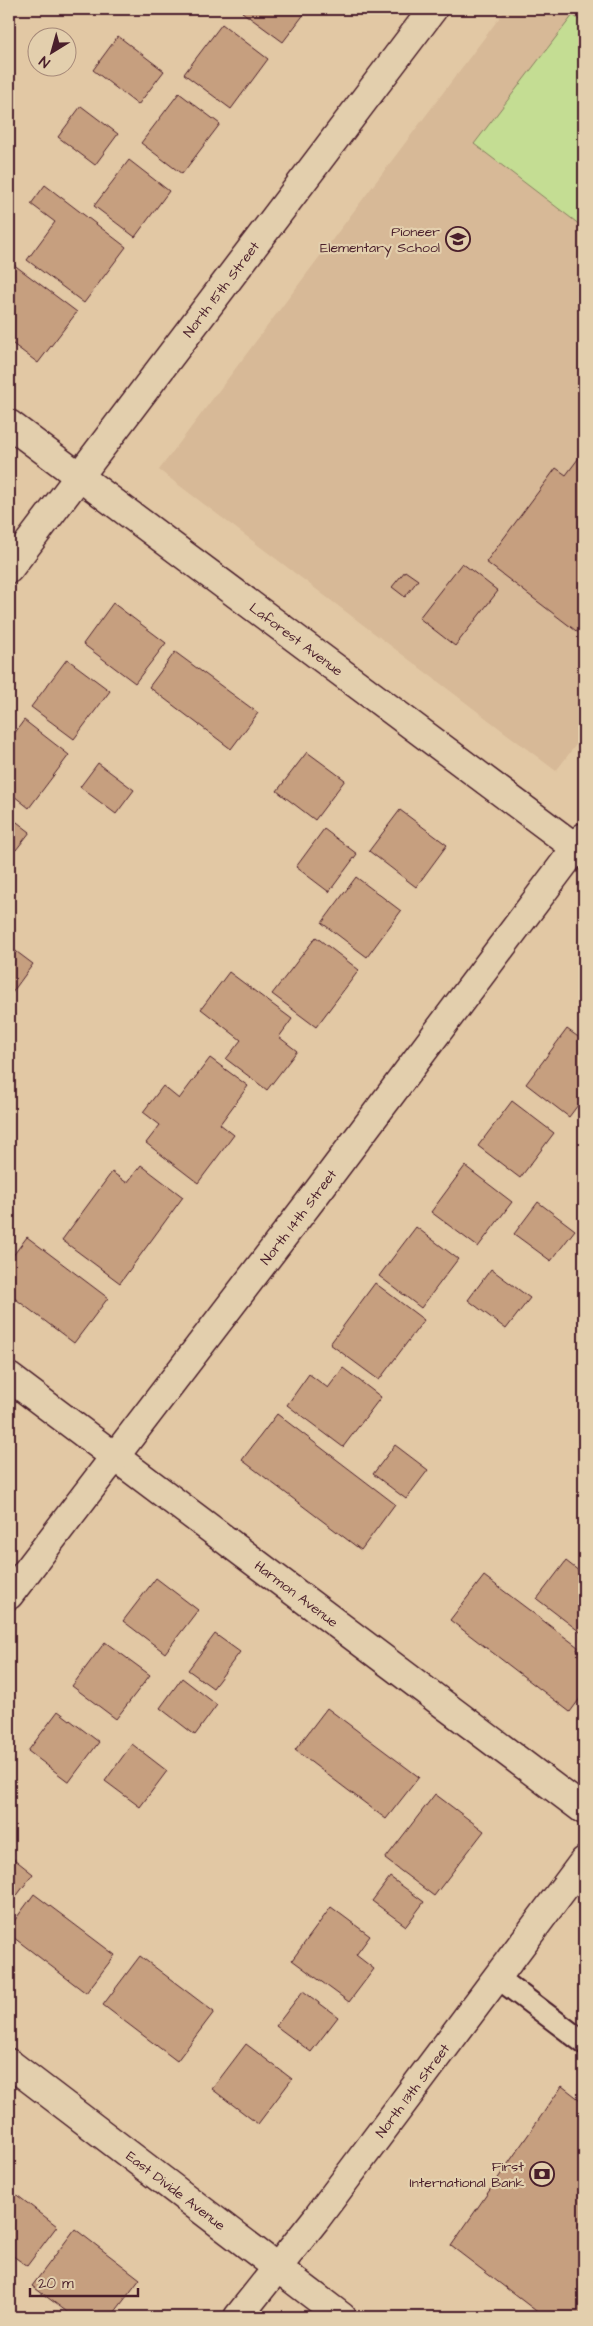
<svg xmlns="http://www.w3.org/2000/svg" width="593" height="2326" viewBox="0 0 593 2326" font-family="'Architects Daughter',sans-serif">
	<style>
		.built { fill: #d7b997 }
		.green { fill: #c4dd93; stroke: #877e5f }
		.building { fill: #c69f7f; stroke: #4a1f2b }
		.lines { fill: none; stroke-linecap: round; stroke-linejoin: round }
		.lane-casing { stroke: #4a1f2b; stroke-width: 25 }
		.street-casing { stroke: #4a1f2b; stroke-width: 31 }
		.secondary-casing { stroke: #4a1f2b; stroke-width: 31 }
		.lane { stroke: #e3cfad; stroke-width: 21 }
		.street { stroke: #e3cfad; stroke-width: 28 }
		.secondary { stroke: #e3cfad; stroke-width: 28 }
		.labels { text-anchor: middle; stroke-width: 4.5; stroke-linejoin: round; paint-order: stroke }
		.poi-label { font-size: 14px; fill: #4a1f2b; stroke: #e3cfad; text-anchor: end }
		.street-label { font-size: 14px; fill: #4a1f2b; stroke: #e3cfad }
	</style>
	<rect width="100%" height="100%" fill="#e2c8a4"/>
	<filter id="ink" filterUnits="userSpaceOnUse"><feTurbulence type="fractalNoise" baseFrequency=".02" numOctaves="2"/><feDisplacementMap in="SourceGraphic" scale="10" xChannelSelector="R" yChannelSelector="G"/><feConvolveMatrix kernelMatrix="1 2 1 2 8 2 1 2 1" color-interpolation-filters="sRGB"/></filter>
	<g filter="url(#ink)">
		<polygon class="built" points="506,9 584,9 584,734 556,771 159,470"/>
		<polygon class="green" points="573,15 584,24 584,228 474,144"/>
		<g class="building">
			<polygon points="245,9 308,9 283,42 242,12"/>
			<polygon points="222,24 268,59 231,109 184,74"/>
			<polygon points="118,36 164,71 138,105 93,70"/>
			<polygon points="179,93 220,124 182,174 141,143"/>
			<polygon points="81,106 118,134 95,165 58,137"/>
			<polygon points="129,160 169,191 135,237 94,206"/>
			<polygon points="45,185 126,247 84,303 27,260 55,222 31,204"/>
			<polygon points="9,261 77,312 38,363 9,341"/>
			<polygon points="584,451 584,637 486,562 556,468 566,475"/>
			<polygon points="462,563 498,591 455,646 419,618"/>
			<polygon points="405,571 418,580 405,597 392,587"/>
			<polygon points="113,603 166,643 135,683 83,644"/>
			<polygon points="175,652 258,713 231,749 149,687"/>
			<polygon points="67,659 110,691 74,739 31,707"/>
			<polygon points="24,720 69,755 29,808 9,792 9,741"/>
			<polygon points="307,752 345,780 315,820 277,791"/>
			<polygon points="98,763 134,790 116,814 80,787"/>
			<polygon points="400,810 447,845 416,887 369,851"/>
			<polygon points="9,816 30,832 16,850 9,845"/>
			<polygon points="324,829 357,854 329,892 296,867"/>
			<polygon points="356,877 401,911 367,957 322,923"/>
			<polygon points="316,937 359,970 316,1027 272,994"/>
			<polygon points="9,946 33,964 9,997"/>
			<polygon points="229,972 292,1019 279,1037 297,1051 267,1090 226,1059 241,1040 201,1009"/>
			<polygon points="567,1029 584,1041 584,1097 569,1117 526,1084"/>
			<polygon points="210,1058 248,1086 220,1124 234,1135 198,1183 146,1143 160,1125 143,1112 163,1086 179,1099"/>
			<polygon points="512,1101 554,1133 520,1178 478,1146"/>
			<polygon points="141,1165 183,1197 120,1283 62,1240 112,1172 127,1183"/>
			<polygon points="465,1166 512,1202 478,1247 431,1212"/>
			<polygon points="538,1202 575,1230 551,1261 514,1234"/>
			<polygon points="416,1227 458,1259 421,1308 379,1276"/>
			<polygon points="27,1237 108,1298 74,1343 9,1294 9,1261"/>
			<polygon points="491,1269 530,1298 506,1329 468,1300"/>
			<polygon points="375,1283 424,1320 379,1380 330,1344"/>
			<polygon points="343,1368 381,1397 343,1447 287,1405 309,1374 328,1388"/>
			<polygon points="277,1414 395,1504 361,1550 242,1460"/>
			<polygon points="395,1445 428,1470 406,1499 373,1474"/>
			<polygon points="566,1561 584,1575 584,1635 537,1599"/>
			<polygon points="484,1576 578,1647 577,1650 584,1656 584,1693 570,1712 450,1620"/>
			<polygon points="156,1578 198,1610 165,1653 123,1621"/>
			<polygon points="215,1634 240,1652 213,1688 188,1670"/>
			<polygon points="105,1642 150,1675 116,1719 72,1686"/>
			<polygon points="182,1678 217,1705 195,1735 160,1708"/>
			<polygon points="327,1708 419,1777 386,1819 295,1750"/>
			<polygon points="58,1711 99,1742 69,1782 28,1751"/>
			<polygon points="132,1744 167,1771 140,1807 105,1781"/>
			<polygon points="435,1794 484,1831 434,1896 385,1859"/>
			<polygon points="9,1855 33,1874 9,1906"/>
			<polygon points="390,1877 424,1902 406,1926 372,1901"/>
			<polygon points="34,1894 115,1955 86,1993 9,1934 9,1928"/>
			<polygon points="331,1907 370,1936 356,1955 374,1969 349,2002 292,1960"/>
			<polygon points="140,1956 214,2012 177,2061 103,2005"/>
			<polygon points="303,1991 338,2017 311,2052 276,2026"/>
			<polygon points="246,2044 292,2079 258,2124 212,2089"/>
			<polygon points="562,2086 584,2103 584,2317 544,2317 451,2246"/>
			<polygon points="9,2189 57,2226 27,2266 9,2253"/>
			<polygon points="75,2229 140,2279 111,2317 74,2317 32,2286"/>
		</g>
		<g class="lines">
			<defs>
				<polyline id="lane" points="497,1977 584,2043"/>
				<g id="street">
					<path id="s1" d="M9,424L584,854"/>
					<path id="s2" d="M9,569L433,9"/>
					<path id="s3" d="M9,1377L584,1810"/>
					<path id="s4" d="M9,1595L315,1195L584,837"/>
					<path id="s5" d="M238,2317L316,2219L584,1861"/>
				</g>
				<g id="secondary">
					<path id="s6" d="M9,2063L342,2317"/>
				</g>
			</defs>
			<use href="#lane" class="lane-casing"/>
			<use href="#street" class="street-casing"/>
			<use href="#secondary" class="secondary-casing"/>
			<use href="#lane" class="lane"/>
			<use href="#street" class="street"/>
			<use href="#secondary" class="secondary"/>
		</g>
	</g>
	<defs>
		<symbol id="school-ring" viewBox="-11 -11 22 22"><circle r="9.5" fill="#e3cfad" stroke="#4a1f2b" stroke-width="1.5"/><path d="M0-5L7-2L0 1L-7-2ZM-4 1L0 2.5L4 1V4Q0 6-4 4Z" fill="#4a1f2b"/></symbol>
		<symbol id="bank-ring" viewBox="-11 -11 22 22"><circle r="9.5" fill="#e3cfad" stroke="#4a1f2b" stroke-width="1.5"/><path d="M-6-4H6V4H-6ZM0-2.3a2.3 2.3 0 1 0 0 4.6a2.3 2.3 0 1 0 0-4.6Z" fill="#4a1f2b"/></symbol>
	</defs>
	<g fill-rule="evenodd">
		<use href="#school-ring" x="444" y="225" width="28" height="28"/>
		<use href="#bank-ring" x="528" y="2160" width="28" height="28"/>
	</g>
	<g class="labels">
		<g class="poi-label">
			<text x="440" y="236">Pioneer<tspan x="440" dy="16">Elementary School</tspan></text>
			<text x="524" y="2171">First<tspan x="524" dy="16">International Bank</tspan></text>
		</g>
		<g class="street-label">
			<text dy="5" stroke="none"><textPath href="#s2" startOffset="351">North 15th Street</textPath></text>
			<text dy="5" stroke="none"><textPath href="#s1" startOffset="359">Laforest Avenue</textPath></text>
			<text dy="5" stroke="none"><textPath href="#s4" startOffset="476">North 14th Street</textPath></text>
			<text dy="5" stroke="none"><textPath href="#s3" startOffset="360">Harmon Avenue</textPath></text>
			<text dy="5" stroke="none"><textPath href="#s5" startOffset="286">North 13th Street</textPath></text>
			<text dy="5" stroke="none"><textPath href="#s6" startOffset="210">East Divide Avenue</textPath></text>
		</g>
	</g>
	<rect width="593" height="2326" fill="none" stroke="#e3cfad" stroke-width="30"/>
	<rect x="15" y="15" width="563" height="2296" fill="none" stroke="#4a1f2b" stroke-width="2" filter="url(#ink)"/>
	<g transform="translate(52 52) rotate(217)"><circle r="24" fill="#e3cfad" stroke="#a68979"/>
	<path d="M0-4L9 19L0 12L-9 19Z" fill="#4a1f2b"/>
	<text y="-8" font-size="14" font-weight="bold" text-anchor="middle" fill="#4a1f2b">N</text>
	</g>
	<path d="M30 2288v8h108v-8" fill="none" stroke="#4a1f2b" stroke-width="2.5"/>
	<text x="38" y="2288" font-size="15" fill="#4a1f2b" stroke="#e3cfad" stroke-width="4" paint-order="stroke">20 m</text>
</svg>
